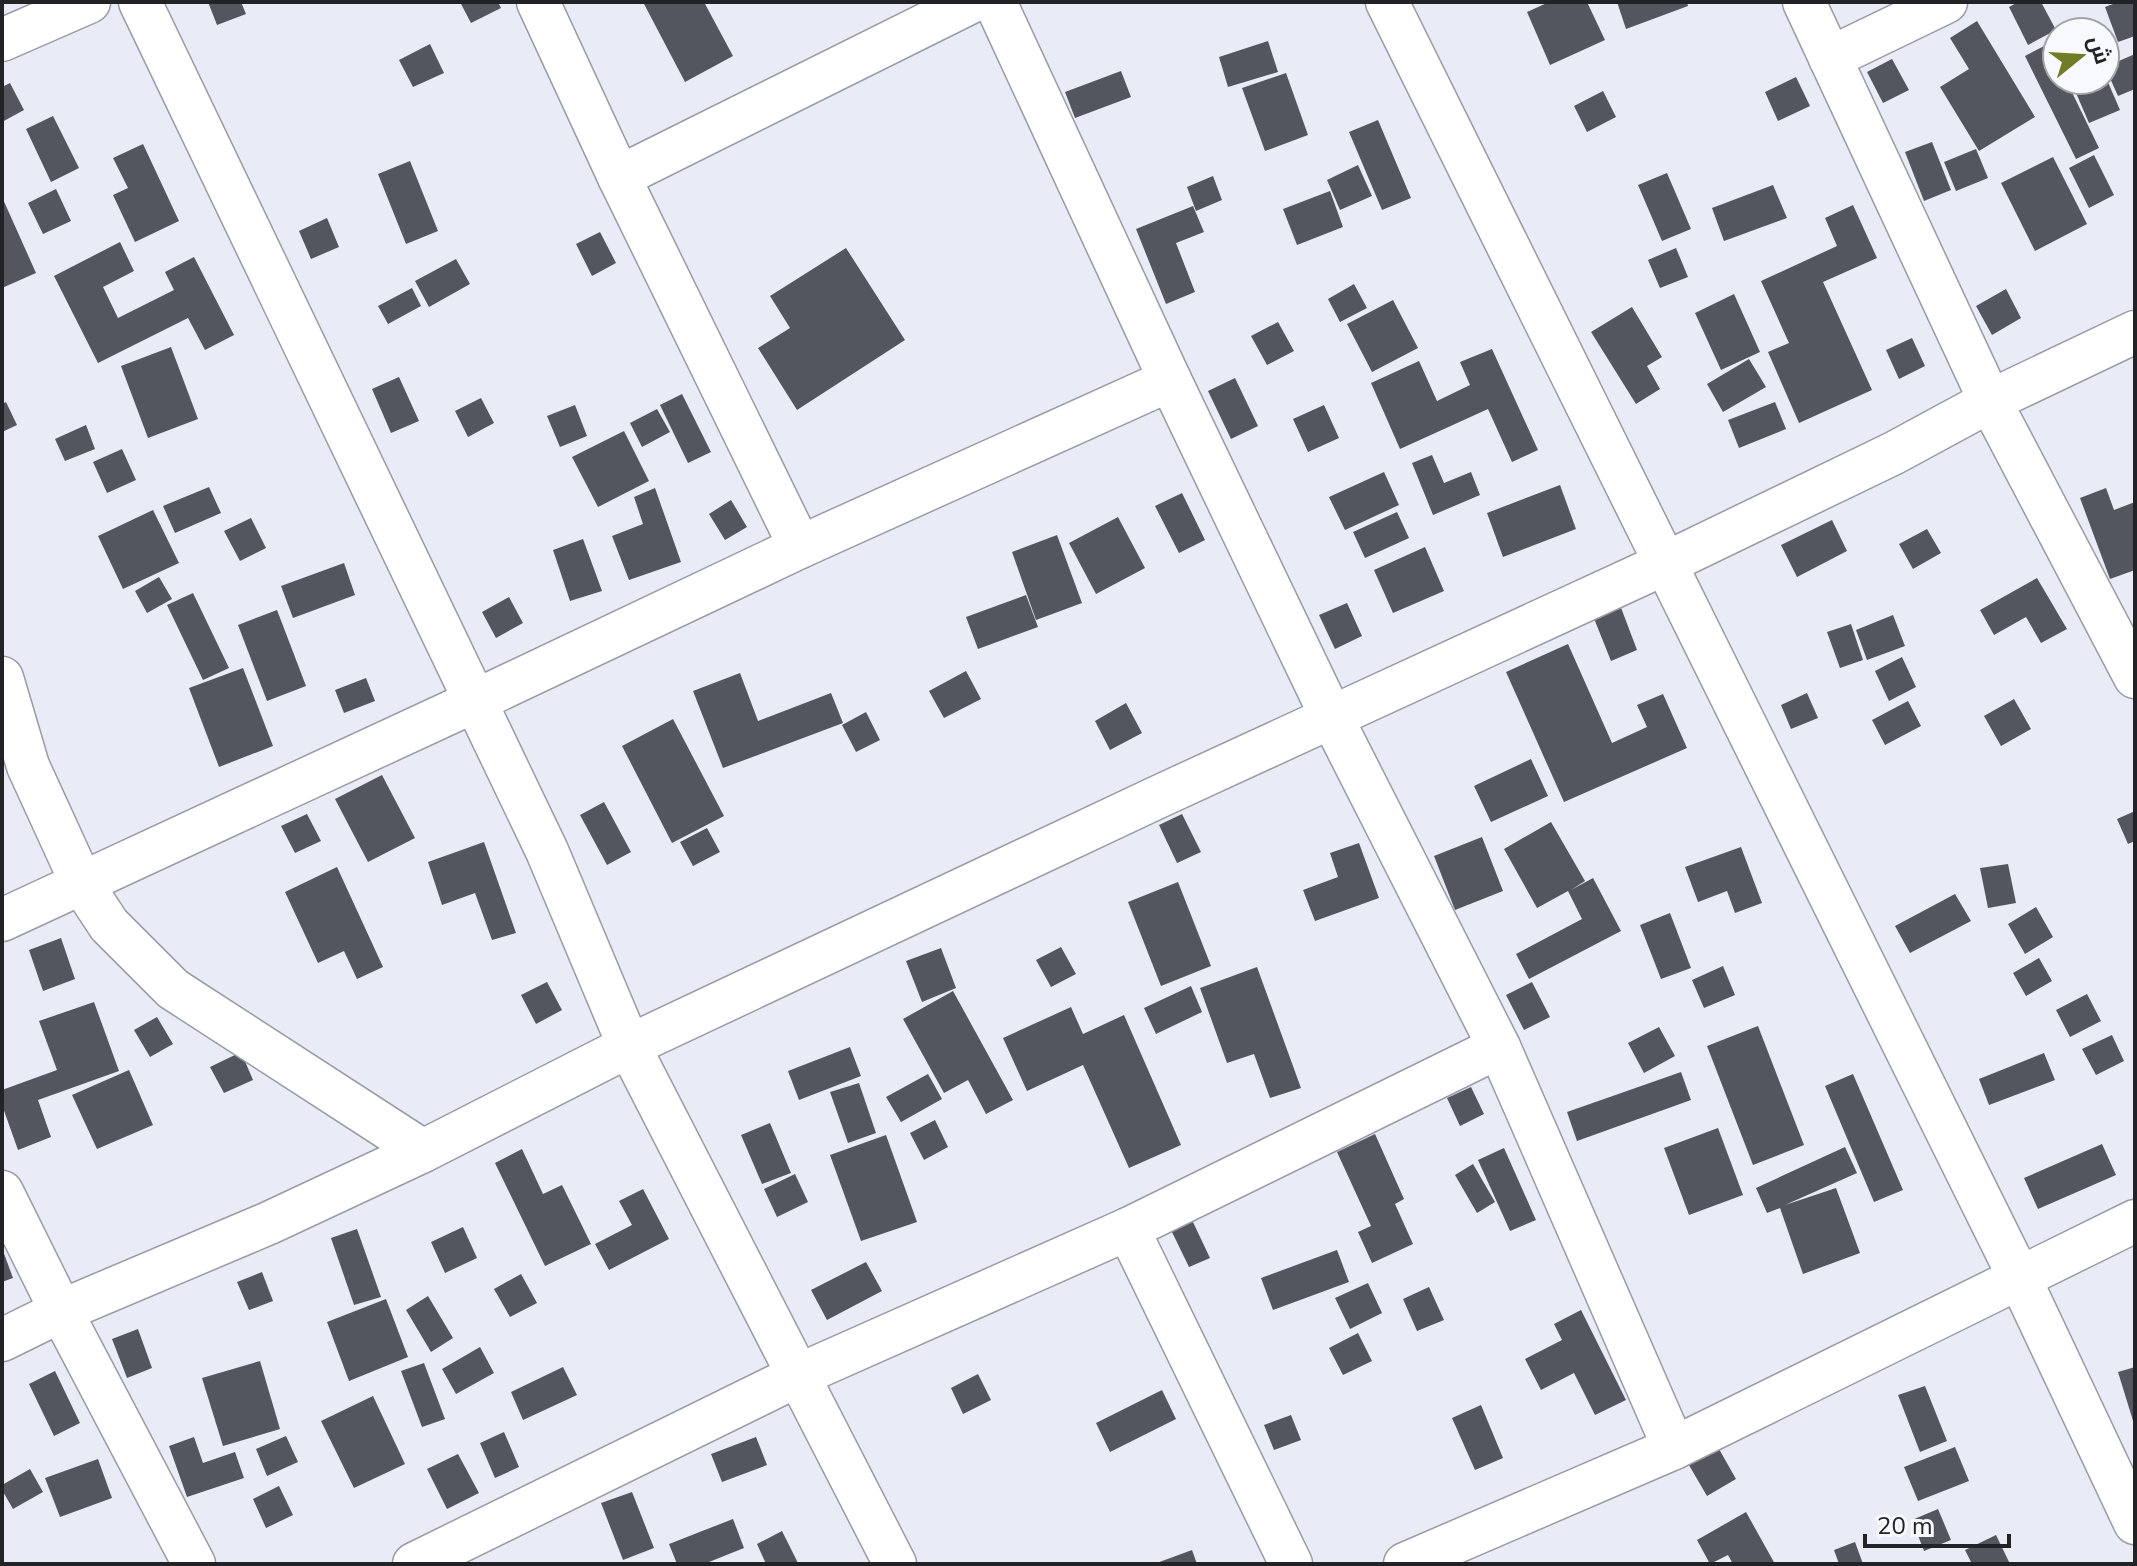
<svg xmlns="http://www.w3.org/2000/svg" width="2137" height="1566" viewBox="0 0 2137 1566" font-family="'Nunito Sans',Cairo,sans-serif">
	<style>
		.building { fill: #54565f }
		.lines { fill: none; stroke-linecap: round; stroke-linejoin: round }
		.minor-casing { stroke: #999ba5; stroke-width: 45 }
		.minor { stroke: #fff; stroke-width: 42 }
	</style>
	<rect width="100%" height="100%" fill="#e9ebf6"/>
	<g class="building">
		<polygon points="208,2 241,2 246,14 217,25"/>
		<polygon points="460,2 498,2 501,8 471,23"/>
		<polygon points="643,2 704,2 733,56 685,82"/>
		<polygon points="1549,2 1587,2 1605,40 1550,65 1527,12"/>
		<polygon points="1617,2 1687,2 1688,6 1626,29"/>
		<polygon points="2018,2 2041,2 2056,30 2028,45 2009,7"/>
		<polygon points="2118,2 2135,2 2135,36 2118,42 2105,7"/>
		<polygon points="1977,21 2035,117 1979,151 1940,87 1969,69 1950,38"/>
		<polygon points="1268,41 1278,72 1228,87 1219,57"/>
		<polygon points="430,44 444,73 413,87 399,60"/>
		<polygon points="2048,44 2057,62 2057,80 2066,80 2099,148 2076,159 2025,56"/>
		<polygon points="2135,54 2135,89 2118,96 2105,67"/>
		<polygon points="1892,59 1909,90 1883,103 1867,72"/>
		<polygon points="1121,71 1131,97 1075,118 1065,92"/>
		<polygon points="1286,73 1308,135 1265,151 1242,88"/>
		<polygon points="1796,77 1810,106 1778,121 1765,92"/>
		<polygon points="2107,80 2120,110 2089,123 2076,93"/>
		<polygon points="10,83 24,110 2,122 2,87"/>
		<polygon points="1603,91 1616,117 1587,132 1574,106"/>
		<polygon points="53,116 79,168 51,182 26,129"/>
		<polygon points="1378,120 1411,198 1382,210 1349,132"/>
		<polygon points="1932,142 1951,190 1924,201 1905,152"/>
		<polygon points="143,144 179,221 135,242 113,195 128,188 113,158"/>
		<polygon points="1976,149 1988,178 1956,191 1944,162"/>
		<polygon points="2094,155 2114,195 2089,208 2069,168"/>
		<polygon points="2053,157 2087,224 2035,251 2001,183"/>
		<polygon points="410,161 438,231 406,244 378,174"/>
		<polygon points="1358,165 1372,196 1340,210 1327,180"/>
		<polygon points="1667,173 1691,229 1662,241 1638,185"/>
		<polygon points="1213,176 1222,200 1196,211 1187,187"/>
		<polygon points="1773,185 1787,218 1724,241 1712,208"/>
		<polygon points="56,189 71,221 43,234 28,203"/>
		<polygon points="1330,191 1343,227 1297,245 1283,209"/>
		<polygon points="2,197 36,273 2,288"/>
		<polygon points="1853,205 1877,258 1823,282 1872,390 1799,423 1768,352 1789,343 1761,281 1837,246 1825,218"/>
		<polygon points="1193,206 1204,232 1176,243 1195,292 1166,304 1136,229"/>
		<polygon points="327,218 339,247 311,259 299,231"/>
		<polygon points="600,232 616,263 592,276 576,244"/>
		<polygon points="120,242 134,271 103,287 118,318 174,290 165,272 194,257 234,335 205,350 188,318 98,363 54,276"/>
		<polygon points="846,248 905,340 797,410 758,348 790,328 770,296"/>
		<polygon points="1676,248 1688,277 1660,288 1648,260"/>
		<polygon points="456,259 470,284 429,307 415,281"/>
		<polygon points="1354,284 1367,308 1340,322 1328,299"/>
		<polygon points="412,288 421,306 388,324 378,306"/>
		<polygon points="2006,289 2021,318 1992,335 1976,306"/>
		<polygon points="1734,294 1760,352 1721,370 1695,313"/>
		<polygon points="1393,300 1418,348 1372,372 1347,324"/>
		<polygon points="1632,307 1662,357 1647,366 1660,389 1636,404 1591,332"/>
		<polygon points="1278,322 1294,351 1267,365 1251,336"/>
		<polygon points="1912,338 1925,366 1899,379 1886,350"/>
		<polygon points="171,347 198,419 148,438 121,366"/>
		<polygon points="1492,349 1538,450 1512,462 1488,409 1400,449 1371,383 1419,361 1437,401 1470,385 1460,362"/>
		<polygon points="1749,359 1766,387 1723,412 1707,384"/>
		<polygon points="399,377 419,421 391,433 372,389"/>
		<polygon points="1235,378 1258,426 1231,439 1208,391"/>
		<polygon points="682,394 711,452 688,463 660,405"/>
		<polygon points="481,398 494,423 468,437 455,411"/>
		<polygon points="6,402 17,425 2,432 2,404"/>
		<polygon points="1775,402 1786,429 1739,448 1728,420"/>
		<polygon points="575,405 587,436 560,447 547,416"/>
		<polygon points="1324,405 1339,438 1308,452 1293,419"/>
		<polygon points="657,409 670,432 642,447 630,423"/>
		<polygon points="86,425 95,449 65,461 55,439"/>
		<polygon points="624,431 649,481 598,507 572,457"/>
		<polygon points="122,449 136,480 107,493 93,462"/>
		<polygon points="1432,455 1444,483 1471,472 1480,495 1433,515 1412,463"/>
		<polygon points="1384,472 1399,505 1345,530 1329,497"/>
		<polygon points="1560,485 1576,529 1503,557 1487,513"/>
		<polygon points="209,487 221,513 175,533 163,506"/>
		<polygon points="655,488 681,562 629,580 612,536 643,524 634,497"/>
		<polygon points="2106,488 2114,510 2135,502 2135,570 2110,579 2080,498"/>
		<polygon points="1182,493 1205,540 1179,553 1155,506"/>
		<polygon points="731,500 747,527 725,540 709,514"/>
		<polygon points="153,510 179,563 123,589 98,536"/>
		<polygon points="1397,512 1409,538 1365,558 1353,532"/>
		<polygon points="1118,517 1145,568 1096,594 1069,543"/>
		<polygon points="251,518 266,548 240,561 224,531"/>
		<polygon points="1832,520 1847,551 1797,577 1781,545"/>
		<polygon points="1927,529 1941,553 1913,569 1899,544"/>
		<polygon points="1057,535 1082,603 1036,620 1012,552"/>
		<polygon points="583,539 602,591 570,601 553,550"/>
		<polygon points="1425,547 1444,591 1393,613 1374,570"/>
		<polygon points="344,563 355,595 293,618 281,586"/>
		<polygon points="159,577 172,599 147,613 135,591"/>
		<polygon points="2037,578 2067,629 2041,643 2026,617 1994,635 1980,610"/>
		<polygon points="193,593 229,668 203,680 167,605"/>
		<polygon points="1026,595 1038,627 978,649 966,617"/>
		<polygon points="509,597 523,623 496,638 482,612"/>
		<polygon points="1347,603 1362,636 1335,649 1319,615"/>
		<polygon points="1620,605 1637,650 1611,661 1593,616"/>
		<polygon points="277,610 306,686 267,701 238,625"/>
		<polygon points="1893,615 1905,646 1867,660 1856,630"/>
		<polygon points="1851,624 1863,660 1840,668 1827,632"/>
		<polygon points="1568,644 1612,743 1647,727 1637,705 1663,694 1687,748 1564,802 1506,672"/>
		<polygon points="1902,657 1916,687 1889,701 1875,671"/>
		<polygon points="243,668 273,746 219,767 189,688"/>
		<polygon points="966,671 981,699 944,718 929,691"/>
		<polygon points="740,673 758,721 831,693 843,723 723,768 693,691"/>
		<polygon points="366,678 375,701 344,713 335,690"/>
		<polygon points="1807,693 1818,718 1791,729 1781,705"/>
		<polygon points="2014,699 2031,729 2001,746 1984,716"/>
		<polygon points="1908,701 1921,726 1885,745 1872,720"/>
		<polygon points="1126,703 1142,733 1110,750 1095,721"/>
		<polygon points="866,712 880,740 856,752 842,725"/>
		<polygon points="673,719 724,816 672,843 622,746"/>
		<polygon points="1531,759 1548,796 1491,822 1474,786"/>
		<polygon points="382,775 415,838 368,862 335,799"/>
		<polygon points="604,802 631,852 607,865 580,815"/>
		<polygon points="2135,811 2135,841 2128,844 2117,819"/>
		<polygon points="307,814 321,841 295,853 281,826"/>
		<polygon points="1182,814 1201,852 1177,863 1159,825"/>
		<polygon points="1551,822 1585,881 1571,890 1593,878 1621,931 1529,979 1516,954 1582,919 1568,891 1537,908 1504,849"/>
		<polygon points="707,828 720,852 693,866 680,842"/>
		<polygon points="1482,837 1503,891 1455,910 1434,856"/>
		<polygon points="484,842 516,933 492,940 475,893 442,905 428,862"/>
		<polygon points="1359,843 1379,898 1315,921 1303,890 1338,877 1330,853"/>
		<polygon points="1741,847 1762,903 1735,913 1727,891 1698,902 1685,867"/>
		<polygon points="2008,864 2016,903 1988,908 1980,868"/>
		<polygon points="337,867 383,967 357,979 344,951 318,963 285,892"/>
		<polygon points="1178,882 1211,966 1161,986 1128,902"/>
		<polygon points="1955,894 1971,921 1910,953 1895,926"/>
		<polygon points="2036,907 2053,937 2025,954 2008,924"/>
		<polygon points="1670,913 1691,968 1661,979 1640,925"/>
		<polygon points="61,938 75,979 43,991 29,950"/>
		<polygon points="1061,947 1076,974 1051,987 1036,960"/>
		<polygon points="941,948 956,988 922,1002 906,961"/>
		<polygon points="2039,958 2052,981 2026,996 2013,973"/>
		<polygon points="1723,966 1735,995 1704,1008 1692,980"/>
		<polygon points="1257,967 1301,1088 1270,1098 1254,1054 1227,1063 1200,988"/>
		<polygon points="547,982 562,1010 536,1024 521,995"/>
		<polygon points="1532,982 1550,1017 1524,1030 1506,995"/>
		<polygon points="1191,986 1202,1012 1156,1034 1144,1008"/>
		<polygon points="953,991 1013,1100 986,1114 968,1080 944,1093 903,1019"/>
		<polygon points="2087,994 2101,1021 2070,1037 2056,1010"/>
		<polygon points="94,1002 119,1071 38,1100 51,1137 18,1150 2,1105 2,1090 57,1070 39,1021"/>
		<polygon points="1071,1007 1083,1034 1124,1015 1181,1145 1129,1168 1083,1065 1027,1091 1003,1038"/>
		<polygon points="157,1017 173,1044 150,1057 134,1030"/>
		<polygon points="1758,1026 1804,1145 1753,1165 1707,1046"/>
		<polygon points="1659,1027 1675,1056 1644,1073 1628,1043"/>
		<polygon points="2112,1035 2124,1061 2096,1075 2082,1049"/>
		<polygon points="850,1047 861,1076 799,1100 788,1071"/>
		<polygon points="241,1052 253,1080 224,1093 210,1067"/>
		<polygon points="2044,1053 2055,1080 1989,1105 1979,1079"/>
		<polygon points="129,1070 153,1125 97,1149 72,1095"/>
		<polygon points="1681,1072 1691,1100 1577,1141 1567,1112"/>
		<polygon points="928,1074 942,1099 901,1122 886,1097"/>
		<polygon points="1853,1074 1903,1190 1874,1202 1825,1086"/>
		<polygon points="859,1083 876,1133 848,1143 830,1092"/>
		<polygon points="1471,1087 1484,1114 1460,1126 1447,1098"/>
		<polygon points="935,1120 948,1147 924,1160 910,1133"/>
		<polygon points="770,1123 791,1173 762,1184 741,1135"/>
		<polygon points="1718,1128 1743,1195 1689,1215 1664,1148"/>
		<polygon points="1375,1134 1404,1199 1395,1204 1413,1244 1372,1263 1358,1232 1371,1226 1337,1152"/>
		<polygon points="886,1135 917,1222 861,1241 830,1155"/>
		<polygon points="2102,1144 2116,1175 2038,1209 2024,1178"/>
		<polygon points="1845,1147 1857,1173 1785,1205 1836,1188 1860,1253 1803,1274 1780,1208 1767,1213 1756,1188"/>
		<polygon points="1504,1148 1536,1220 1510,1231 1478,1160"/>
		<polygon points="522,1149 543,1194 562,1185 591,1244 545,1266 495,1163"/>
		<polygon points="1473,1164 1495,1202 1477,1213 1455,1175"/>
		<polygon points="795,1174 808,1202 777,1217 764,1189"/>
		<polygon points="643,1189 669,1239 609,1270 595,1244 632,1225 619,1201"/>
		<polygon points="1192,1220 1210,1258 1189,1267 1171,1230"/>
		<polygon points="463,1227 477,1258 445,1273 431,1242"/>
		<polygon points="357,1229 381,1297 354,1305 331,1238"/>
		<polygon points="2,1248 13,1278 2,1282"/>
		<polygon points="1337,1250 1349,1282 1273,1310 1261,1278"/>
		<polygon points="866,1262 882,1291 827,1320 811,1290"/>
		<polygon points="262,1272 273,1301 249,1310 237,1282"/>
		<polygon points="521,1274 537,1303 510,1317 494,1289"/>
		<polygon points="1368,1283 1382,1313 1350,1329 1335,1298"/>
		<polygon points="1429,1287 1444,1320 1417,1331 1403,1299"/>
		<polygon points="428,1296 453,1338 431,1352 406,1310"/>
		<polygon points="386,1299 408,1357 349,1381 327,1322"/>
		<polygon points="1581,1310 1626,1400 1595,1415 1574,1373 1541,1390 1525,1359 1562,1340 1554,1324"/>
		<polygon points="138,1329 152,1368 127,1378 112,1339"/>
		<polygon points="1358,1333 1372,1361 1343,1375 1329,1348"/>
		<polygon points="480,1347 494,1373 456,1394 442,1369"/>
		<polygon points="260,1361 280,1429 223,1446 202,1378"/>
		<polygon points="424,1363 445,1419 422,1427 401,1371"/>
		<polygon points="563,1367 577,1395 523,1420 511,1392"/>
		<polygon points="2135,1367 2135,1424 2134,1424 2118,1372"/>
		<polygon points="55,1371 80,1423 54,1436 29,1384"/>
		<polygon points="978,1374 991,1400 963,1414 951,1388"/>
		<polygon points="1925,1386 1947,1441 1920,1452 1898,1395"/>
		<polygon points="1162,1390 1176,1419 1110,1452 1096,1423"/>
		<polygon points="373,1396 405,1464 354,1488 321,1421"/>
		<polygon points="1481,1405 1503,1458 1475,1470 1452,1418"/>
		<polygon points="1291,1415 1301,1440 1274,1450 1264,1425"/>
		<polygon points="504,1432 519,1467 495,1478 480,1443"/>
		<polygon points="286,1436 298,1462 267,1476 256,1449"/>
		<polygon points="194,1437 203,1463 235,1452 244,1478 187,1497 169,1446"/>
		<polygon points="756,1437 767,1465 722,1482 711,1454"/>
		<polygon points="1715,1442 1736,1479 1707,1496 1686,1460"/>
		<polygon points="1955,1447 1969,1481 1918,1501 1904,1467"/>
		<polygon points="458,1454 479,1493 447,1509 427,1469"/>
		<polygon points="98,1459 112,1498 60,1517 45,1478"/>
		<polygon points="30,1469 43,1492 13,1509 2,1490 2,1485"/>
		<polygon points="279,1486 293,1515 266,1528 253,1499"/>
		<polygon points="632,1492 654,1548 623,1560 601,1503"/>
		<polygon points="1938,1509 1951,1540 1924,1551 1912,1520"/>
		<polygon points="1746,1512 1775,1564 1733,1564 1728,1555 1710,1564 1697,1540"/>
		<polygon points="733,1519 744,1548 704,1564 677,1564 669,1544"/>
		<polygon points="782,1531 798,1563 766,1564 757,1544"/>
		<polygon points="1996,1535 2010,1564 1972,1564 1965,1550"/>
		<polygon points="1855,1542 1863,1564 1839,1564 1834,1550"/>
		<polygon points="1192,1550 1197,1564 1154,1564"/>
	</g>
	<g class="lines">
		<defs>
			<g id="minor">
				<polyline points="140,2 547,851 629,1046 895,1564"/>
				<polyline points="538,2 619,177 800,547"/>
				<polyline points="995,2 1170,380 1332,718 1499,1047 1674,1448"/>
				<polyline points="1387,2 2020,1279 2135,1523"/>
				<polyline points="1804,2 1990,401 2135,677"/>
				<polyline points="2,40 89,2"/>
				<polyline points="1830,58 1946,2"/>
				<polyline points="619,177 971,2"/>
				<polyline points="2,678 28,766 82,884 109,925 173,989 423,1151"/>
				<polyline points="2,920 475,701 800,547 1170,380"/>
				<polyline points="2,1192 61,1311 194,1564"/>
				<polyline points="1128,1229 1291,1564"/>
				<polyline points="2,1340 61,1311 269,1223 423,1151 629,1046 1158,797 1664,564 1894,453 1990,401 2135,332"/>
				<polyline points="414,1564 799,1375 1128,1229 1499,1047"/>
				<polyline points="1405,1564 1674,1448 2135,1221"/>
			</g>
		</defs>
		<use href="#minor" class="minor-casing"/>
		<use href="#minor" class="minor"/>
	</g>
	<rect width="2137" height="1566" fill="none" stroke="#222326" stroke-width="8"/>
	<g transform="translate(2081 56) rotate(72)"><circle r="38" fill="#f8f9fd" stroke="#a2a3a7" stroke-width="2"/>
	<path d="M0-6L14 30L0 20L-14 30Z" fill="#717c27"/>
	<text y="-12" font-size="22" font-weight="bold" text-anchor="middle" fill="#222326">ش</text>
	</g>
	<path d="M1865 1534v12h144v-12" fill="none" stroke="#222326" stroke-width="4"/>
	<text x="1877" y="1534" font-size="24" fill="#222326" stroke="#f8f9fd" stroke-width="6" paint-order="stroke">20 m</text>
</svg>
